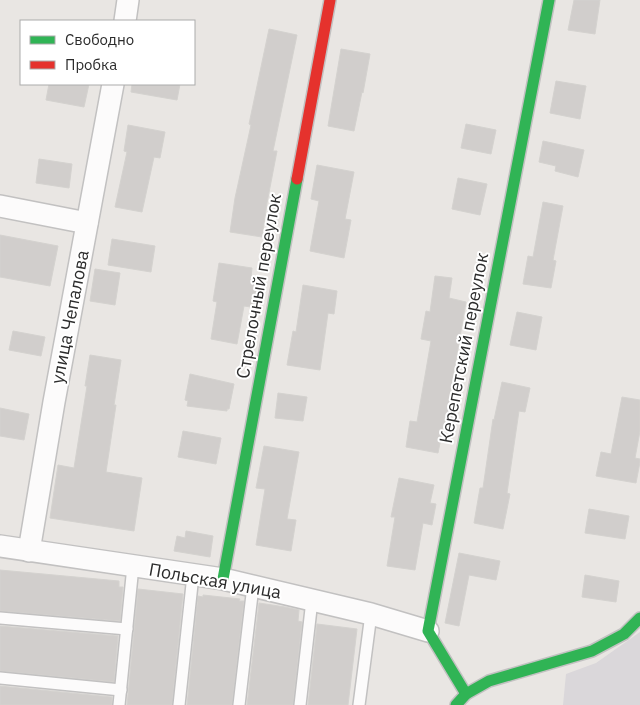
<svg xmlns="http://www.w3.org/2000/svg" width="640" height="705" viewBox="0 0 640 705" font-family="'IBM Plex Sans',sans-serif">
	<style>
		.industrial { fill: #dad7da }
		.building { fill: #d1cecc; stroke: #d4d2cf }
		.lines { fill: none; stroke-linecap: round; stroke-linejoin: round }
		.lane-casing { stroke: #c2c1c1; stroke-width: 14 }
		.street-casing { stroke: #c2c1c1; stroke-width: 24 }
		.fast-casing { stroke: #c2c1c1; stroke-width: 14 }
		.jam-casing { stroke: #c2c1c1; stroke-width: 14 }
		.lane { stroke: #fcfbfb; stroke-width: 11 }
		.street { stroke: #fcfbfb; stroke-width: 21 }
		.fast { stroke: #30b455; stroke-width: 11 }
		.jam { stroke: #e5322d; stroke-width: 11 }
		.labels { text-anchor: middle; stroke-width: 4; stroke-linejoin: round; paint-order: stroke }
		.street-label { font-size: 18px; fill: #2c2c2c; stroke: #fff }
	</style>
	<rect width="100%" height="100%" fill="#e9e6e3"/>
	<polygon class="industrial" points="640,632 640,705 563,705 566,674 596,663"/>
	<g class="building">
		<polygon points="574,0 600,0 595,34 568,30"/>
		<polygon points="269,29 297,35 273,151 277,151 267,203 262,237 230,232 235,198 251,125 249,124"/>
		<polygon points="341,49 370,54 363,93 362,92 354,131 328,126"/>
		<polygon points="556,81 586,86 580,119 550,113"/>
		<polygon points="49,84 89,84 84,107 46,100"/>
		<polygon points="132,84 180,84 177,100 131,92"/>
		<polygon points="466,124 496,130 491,154 461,148"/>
		<polygon points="128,125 165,132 160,158 154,157 142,212 115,207 127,152 124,151"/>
		<polygon points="543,141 584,150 578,177 555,171 556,166 539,162"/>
		<polygon points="39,159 72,164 69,188 36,183"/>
		<polygon points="317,165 354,172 345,219 351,220 344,258 310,251 319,201 311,199"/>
		<polygon points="458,178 487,184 480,215 452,209"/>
		<polygon points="543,202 563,206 553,260 556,261 551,288 523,284 528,256 533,257"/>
		<polygon points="0,235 58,246 50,286 0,277"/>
		<polygon points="112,239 155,246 151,272 108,265"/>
		<polygon points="219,263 252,268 251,278 262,280 257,308 244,306 237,344 211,339 217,302 213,301"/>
		<polygon points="95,269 120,273 115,305 90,301"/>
		<polygon points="435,276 452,278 449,298 466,302 449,401 455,401 450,430 443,428 438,453 406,447 410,421 417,422 431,341 421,339 426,311 430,312"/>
		<polygon points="303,285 337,291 334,314 328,313 320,370 287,365 293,331 296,332"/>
		<polygon points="517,312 542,317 536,350 510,345"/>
		<polygon points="13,331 45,337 41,356 9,350"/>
		<polygon points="90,355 121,360 114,405 116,405 106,472 142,478 134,531 50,518 58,465 74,468 87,386 85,386"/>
		<polygon points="190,374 234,384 229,409 227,409 227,411 187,406 188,401 185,400"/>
		<polygon points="502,382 530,388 525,412 519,411 507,493 510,494 503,529 474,523 480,488 483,488 493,419 494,420"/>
		<polygon points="278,393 307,397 303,421 275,418"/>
		<polygon points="622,397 640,400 640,431 635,458 640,459 640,462 636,483 596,476 601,452 611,454"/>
		<polygon points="0,408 29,414 24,440 0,436"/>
		<polygon points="183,431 221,438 216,464 178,457"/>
		<polygon points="264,446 299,452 287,519 296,520 291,551 256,545 265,489 256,488"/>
		<polygon points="399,478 434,485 430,503 436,504 432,525 423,523 415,570 387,566 395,517 391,517"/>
		<polygon points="589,509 629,516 625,539 585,533"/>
		<polygon points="186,531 213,536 210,557 174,551 177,536 185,538"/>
		<polygon points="459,553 500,561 496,580 469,575 459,626 445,623"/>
		<polygon points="0,570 119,581 119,587 123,587 120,621 0,611"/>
		<polygon points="585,575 619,581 616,602 582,597"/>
		<polygon points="138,589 183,594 172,705 127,705"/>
		<polygon points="203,595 240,599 239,601 244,601 232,705 187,705 198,596 203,597"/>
		<polygon points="259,603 285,607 299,610 298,621 302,622 293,705 247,705"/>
		<polygon points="317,624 357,629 348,705 308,705"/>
		<polygon points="0,626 118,636 114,682 0,671"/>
		<polygon points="0,686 112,697 112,705 0,705"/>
	</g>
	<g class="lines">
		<defs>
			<g id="lane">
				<polyline points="0,618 127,629"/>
				<polyline points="0,678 121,690"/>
				<polyline points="119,705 133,566"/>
				<polyline points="179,705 193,575"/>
				<polyline points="239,705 253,586"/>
				<polyline points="300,705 312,600"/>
				<polyline points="359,705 371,614"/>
			</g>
			<g id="street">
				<polyline points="125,21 128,0"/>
				<polyline points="0,206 87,223"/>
				<polyline points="0,546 223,579 371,614 428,631"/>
				<polyline points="29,551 54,402 113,84"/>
			</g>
			<g id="fast">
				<polyline points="223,579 297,179"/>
				<polyline points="466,694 428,631 549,0"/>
				<polyline points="456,705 466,694 489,681 592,651 624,634 640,618"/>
			</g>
			<polyline id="jam" points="297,179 330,0"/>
		</defs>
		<use href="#lane" class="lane-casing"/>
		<use href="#street" class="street-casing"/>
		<use href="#fast" class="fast-casing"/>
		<use href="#jam" class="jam-casing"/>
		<use href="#lane" class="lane"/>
		<use href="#street" class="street"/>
		<use href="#fast" class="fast"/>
		<use href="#jam" class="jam"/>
	</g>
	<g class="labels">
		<g class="street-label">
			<text transform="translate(259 286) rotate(-80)" y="6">Стрелочный переулок</text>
			<text transform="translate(70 317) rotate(-79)" y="6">улица Чепалова</text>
			<text transform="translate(464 348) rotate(-79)" y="6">Керепетский переулок</text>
			<text transform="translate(215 581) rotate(10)" y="6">Польская улица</text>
		</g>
	</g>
	<rect x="20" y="20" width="175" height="65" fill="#ffffff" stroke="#ababab"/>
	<rect x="30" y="36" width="25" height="8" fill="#30b455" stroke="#ababab"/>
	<text x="65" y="45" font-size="15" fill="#2c2c2c">Свободно</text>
	<rect x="30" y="61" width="25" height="8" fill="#e5322d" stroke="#ababab"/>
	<text x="65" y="70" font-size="15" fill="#2c2c2c">Пробка</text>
</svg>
